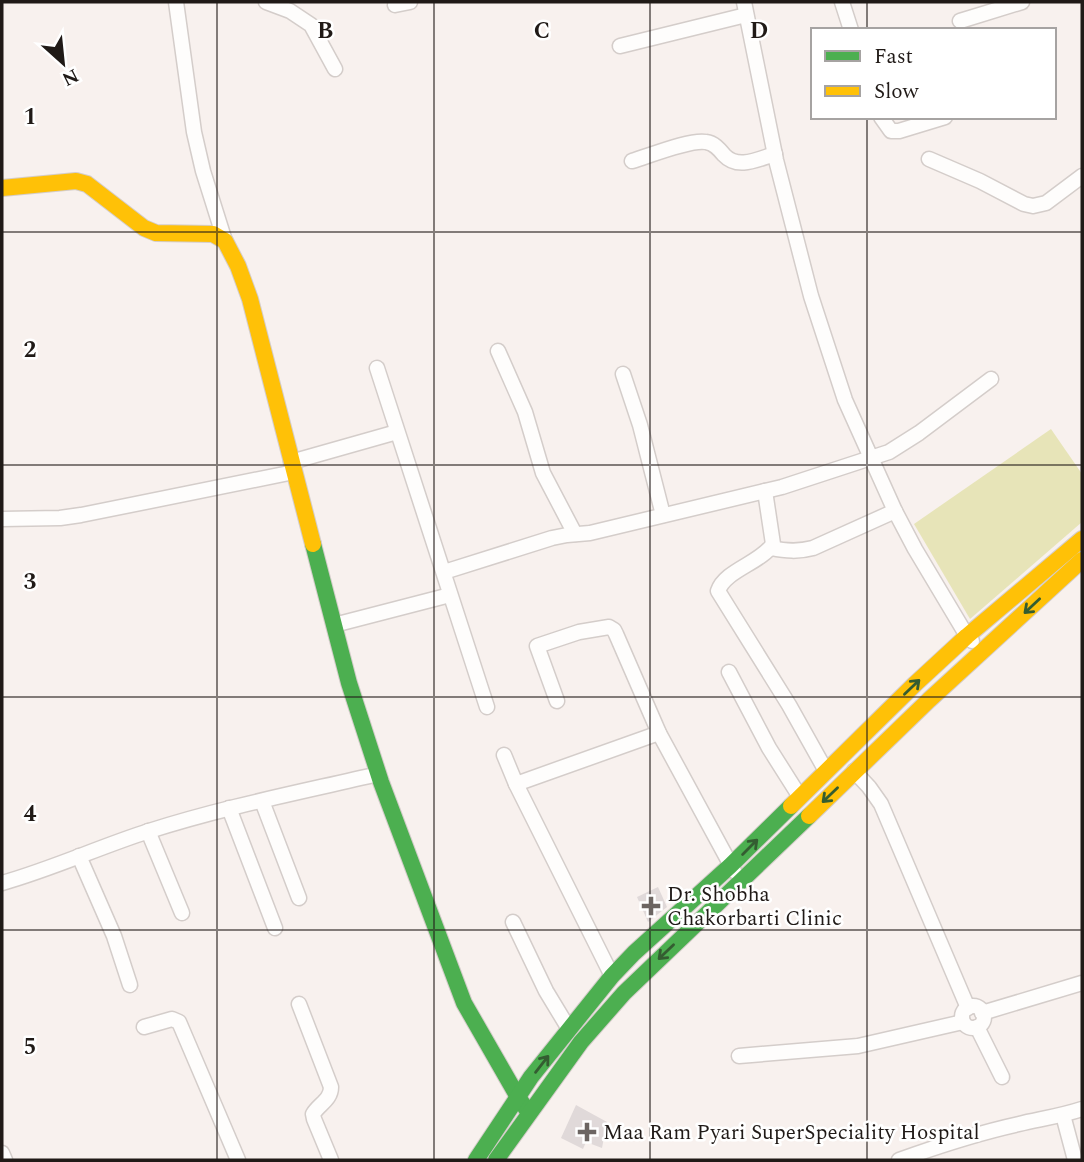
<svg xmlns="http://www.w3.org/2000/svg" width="1084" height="1162" viewBox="0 0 1084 1162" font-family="Spectral,serif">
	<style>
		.green { fill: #e7e4b8 }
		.building { fill: #e0d9d9 }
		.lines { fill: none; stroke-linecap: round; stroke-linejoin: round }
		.street-casing { stroke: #d4cdca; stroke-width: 17 }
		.fast-casing { stroke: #d4cdca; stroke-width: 18 }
		.slow-casing { stroke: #d4cdca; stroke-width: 18 }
		.street { stroke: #fefdfc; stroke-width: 14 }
		.fast { stroke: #4caf50; stroke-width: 16 }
		.slow { stroke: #ffc107; stroke-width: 16 }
		.oneway { stroke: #345d31 }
		.grid { fill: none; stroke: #201a17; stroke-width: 2; stroke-opacity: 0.55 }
		.poi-dot { fill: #6c6562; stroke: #fff; stroke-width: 2.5 }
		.labels { text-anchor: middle; stroke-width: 5; stroke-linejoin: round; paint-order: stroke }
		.poi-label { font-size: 21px; fill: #201a17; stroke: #fff; text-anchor: start }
		.grid-label { font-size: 23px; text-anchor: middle; font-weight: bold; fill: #201a17; stroke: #fff; stroke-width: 5; stroke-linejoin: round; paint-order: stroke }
	</style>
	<rect width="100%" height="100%" fill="#f8f1ee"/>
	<polygon class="green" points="1051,429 1082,474 1082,522 970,619 914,524"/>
	<g class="building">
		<polygon points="658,887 667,907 648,922 637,897"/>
		<polygon points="576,1105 607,1122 602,1148 586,1142 583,1149 561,1138"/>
	</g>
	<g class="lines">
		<defs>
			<g id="street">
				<polyline points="176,2 194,132 203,171 225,241"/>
				<polyline points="266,2 290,11 311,25 335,69"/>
				<polyline points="744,2 776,160 811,296 845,400 895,511 915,549 967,636 972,641"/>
				<polyline points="842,2 851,30"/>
				<polyline points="395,5 410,2"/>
				<polyline points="960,21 1022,2"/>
				<polyline points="620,46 746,15"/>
				<polyline points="881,117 891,131 899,131 945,117"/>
				<polyline points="929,159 980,181 1024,204 1033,206 1046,203 1082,176"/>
				<path d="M632,161C649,156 690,139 706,142C714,143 719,149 724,155C738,170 758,159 775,154"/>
				<polyline points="498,351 525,412 543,473 575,534"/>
				<polyline points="377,368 487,707"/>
				<polyline points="623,374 640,425 663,515"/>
				<polyline points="291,462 397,432"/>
				<path d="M765,491L773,544C761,563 725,570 718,591L789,705L826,771"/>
				<polyline points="2,519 60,518 81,515 294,472"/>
				<path d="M771,548C786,551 798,552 813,548L895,511"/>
				<polyline points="444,572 552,538 567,535 590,533 782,487 889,452 919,433 991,379"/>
				<polyline points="334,625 450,595"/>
				<polyline points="729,672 769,748 800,797"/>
				<polyline points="557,701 537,646 579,632 609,627 614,630 616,634 659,733 734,871"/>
				<polyline points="504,755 516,784 612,976"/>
				<polyline points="854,771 869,787 881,804 968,1008"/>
				<polyline points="516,784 659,733"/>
				<polyline points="262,801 299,898"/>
				<polyline points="229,808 275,928"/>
				<polyline points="148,831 182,913"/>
				<polyline points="79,856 114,936 130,985"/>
				<path d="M2,883C52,869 99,847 149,831C224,807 301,792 378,774"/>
				<polyline points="513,922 546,991 569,1029"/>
				<path d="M299,1004L331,1087C331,1100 319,1104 313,1114L314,1119L331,1160"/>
				<circle cx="973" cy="1017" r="11"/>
				<polyline points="982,1013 1082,983"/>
				<polyline points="144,1027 172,1019 179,1022 238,1160"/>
				<polyline points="977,1027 1002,1077"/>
				<polyline points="739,1056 858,1046 963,1022"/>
				<polyline points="1063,1115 1075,1160"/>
				<polyline points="2,1153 5,1160"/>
				<path d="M899,1160C938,1146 978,1133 1019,1124C1040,1119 1061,1116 1082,1109"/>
			</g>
			<g id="fast">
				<polyline points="313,544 349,683 381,782 464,1003 518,1097 529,1113"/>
				<polyline points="476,1160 531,1077 612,976 634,953 730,866 791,806"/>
				<polyline points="496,1160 581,1042 624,993 809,816"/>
			</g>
			<g id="slow">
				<polyline points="2,188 76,181 87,184 144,228 156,233 213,234 225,241 238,266 250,299 313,544"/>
				<polyline points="791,806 915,684 967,636 1082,539"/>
				<polyline points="809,816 929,700 1082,560"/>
			</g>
		</defs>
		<use href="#street" class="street-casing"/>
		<use href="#fast" class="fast-casing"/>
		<use href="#slow" class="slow-casing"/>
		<use href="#street" class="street"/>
		<use href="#fast" class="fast"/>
		<use href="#slow" class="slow"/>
	</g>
	<defs><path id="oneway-shaft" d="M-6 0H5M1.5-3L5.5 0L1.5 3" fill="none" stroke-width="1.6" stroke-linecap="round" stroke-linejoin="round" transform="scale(1.75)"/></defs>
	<g class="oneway">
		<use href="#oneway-shaft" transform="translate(1032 606) rotate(137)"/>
		<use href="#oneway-shaft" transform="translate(912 687) rotate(-44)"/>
		<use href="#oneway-shaft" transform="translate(830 795) rotate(136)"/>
		<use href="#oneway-shaft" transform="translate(750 847) rotate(-45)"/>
		<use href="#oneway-shaft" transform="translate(666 952) rotate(136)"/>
		<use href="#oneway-shaft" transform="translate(542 1064) rotate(-52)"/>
	</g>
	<path class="grid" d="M217,2V1160M434,2V1160M650,2V1160M867,2V30M867,117V1160M2,232H1082M2,465H1082M2,697H1082M2,930H1082"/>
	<g class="poi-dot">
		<path d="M647.5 895.5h7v7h7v7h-7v7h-7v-7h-7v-7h7z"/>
		<path d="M583.5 1121.5h7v7h7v7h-7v7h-7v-7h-7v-7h7z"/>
	</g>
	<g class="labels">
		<g class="poi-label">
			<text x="667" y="901">Dr. Shobha<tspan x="667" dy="24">Chakorbarti Clinic</tspan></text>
			<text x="603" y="1139">Maa Ram Pyari SuperSpeciality Hospital</text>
		</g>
	</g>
	<g class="grid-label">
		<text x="325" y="38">B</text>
		<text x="542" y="38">C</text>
		<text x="759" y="38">D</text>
		<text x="30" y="124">1</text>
		<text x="30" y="357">2</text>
		<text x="30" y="589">3</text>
		<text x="30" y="821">4</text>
		<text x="30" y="1054">5</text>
	</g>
	<rect width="1084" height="1162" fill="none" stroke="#201a17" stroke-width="7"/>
	<rect x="811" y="28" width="245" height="91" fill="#ffffff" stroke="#a6a3a2" stroke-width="2"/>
	<rect x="825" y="51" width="35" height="10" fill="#4caf50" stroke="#a6a3a2" stroke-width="2"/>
	<text x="874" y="63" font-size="21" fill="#201a17">Fast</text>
	<rect x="825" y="86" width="35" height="10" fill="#ffc107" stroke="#a6a3a2" stroke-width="2"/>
	<text x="874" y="98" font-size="21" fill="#201a17">Slow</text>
	<g transform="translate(63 63) rotate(153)" stroke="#ffffff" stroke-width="5" paint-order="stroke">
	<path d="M0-5L12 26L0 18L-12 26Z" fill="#201a17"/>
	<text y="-10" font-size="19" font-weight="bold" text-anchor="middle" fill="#201a17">N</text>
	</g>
</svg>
